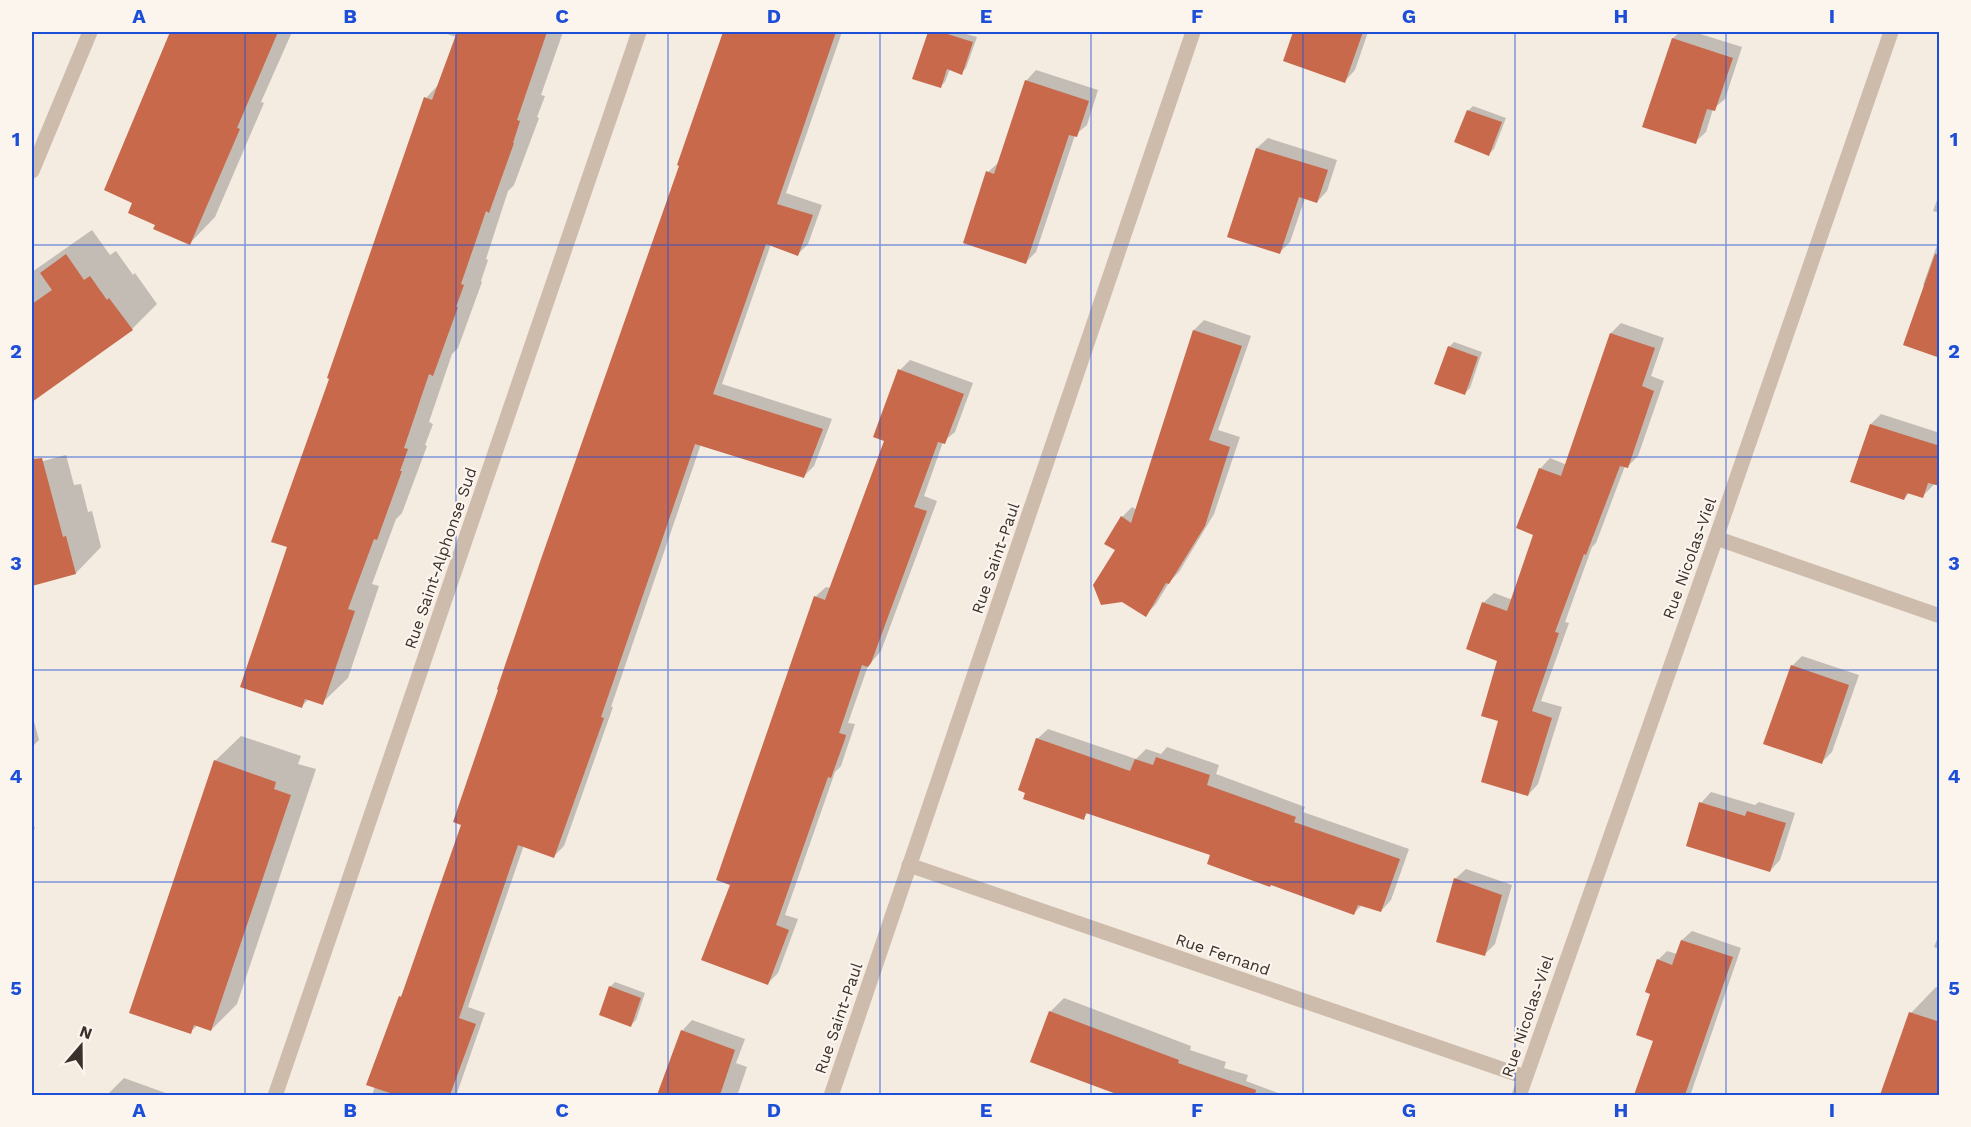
<svg xmlns="http://www.w3.org/2000/svg" width="1971" height="1127" viewBox="0 0 1971 1127" font-family="'Work Sans',sans-serif">
	<style>
		.shadow { fill: #0003 }
		.building { fill: #c8694b }
		.lines { fill: none; stroke-linecap: round; stroke-linejoin: round }
		.minor { stroke: #cdbbac; stroke-width: 15 }
		.grid { fill: none; stroke: #1d4ed8; stroke-width: 1.5; stroke-opacity: 0.55 }
		.labels { text-anchor: middle; stroke-width: 4.5; stroke-linejoin: round; paint-order: stroke }
		.street-label { font-size: 16px; fill: #3b302b; stroke: #fbf5ee }
		.neatline { fill: none; stroke: #1d4ed8; stroke-width: 2 }
		.grid-label { font-size: 20px; text-anchor: middle; font-weight: bold; fill: #1d4ed8 }
	</style>
	<rect width="100%" height="100%" fill="#f4ebe1"/>
	<g class="shadow">
		<polygon points="171,32 292,32 261,102 264,103 215,217 190,243 157,224 134,202 106,190"/>
		<polygon points="448,32 563,32 541,95 545,96 537,117 539,118 514,185 508,191 486,259 488,260 481,281 482,282 458,348 452,354 429,422 433,424 425,445 427,446 402,513 396,519 372,584 379,586 348,678 322,703 309,699 301,707 289,547 331,378 426,98 439,84 456,37 447,34"/>
		<polygon points="724,32 842,32 786,193 822,205 808,244 798,254 771,244 722,384 832,419 814,466 804,476 701,444 611,707 613,707 564,846 554,856 524,845 468,1007 485,1013 456,1096 372,1096 400,997 404,993 463,824 681,165 678,164"/>
		<polygon points="930,32 959,32 977,37 966,68 961,73 950,69 945,82 940,87 914,78"/>
		<polygon points="1295,32 1368,32 1355,70 1345,81 1285,60"/>
		<polygon points="1680,32 1694,32 1742,47 1725,99 1713,109 1706,132 1695,142 1673,38"/>
		<polygon points="1036,70 1098,90 1087,125 1075,135 1036,252 1026,262 988,172 999,162 1026,81"/>
		<polygon points="1473,106 1506,118 1494,149 1489,154 1468,111"/>
		<polygon points="1268,138 1337,160 1327,191 1317,202 1305,198 1290,242 1280,252 1229,236 1257,148"/>
		<polygon points="1940,192 1940,213 1933,211"/>
		<polygon points="92,230 110,255 116,251 133,275 135,273 157,304 132,329 32,400 32,272"/>
		<polygon points="1940,237 1940,357 1925,286 1923,285"/>
		<polygon points="1204,320 1251,336 1218,430 1240,437 1214,514 1179,572 1170,581 1156,604 1146,615 1117,550 1122,517 1132,507 1137,510 1194,330"/>
		<polygon points="1621,323 1664,338 1651,376 1664,381 1638,456 1628,466 1625,466 1596,543 1592,547 1565,622 1569,623 1541,701 1562,707 1538,784 1528,795 1500,720 1499,660 1483,603 1494,593 1513,600 1535,534 1540,469 1550,458 1567,465 1611,333"/>
		<polygon points="1454,342 1482,352 1470,388 1465,393 1449,347"/>
		<polygon points="910,360 973,383 955,432 943,442 924,496 937,501 881,651 868,666 848,723 855,724 841,766 835,772 785,915 798,919 778,973 768,983 732,884 815,597 826,587 831,588 886,440 900,370"/>
		<polygon points="1881,414 1940,433 1940,478 1923,496 1910,492 1904,499 1871,424"/>
		<polygon points="66,455 74,485 81,484 88,512 92,511 101,547 76,573 32,584 32,464"/>
		<polygon points="1802,656 1859,675 1832,752 1821,763 1792,666"/>
		<polygon points="32,714 39,740 32,747"/>
		<polygon points="1048,729 1136,759 1146,749 1161,754 1167,747 1219,765 1216,774 1305,807 1303,812 1409,849 1391,900 1381,911 1362,905 1354,913 1212,854 1089,812 1083,818 1037,739"/>
		<polygon points="241,736 301,756 298,764 316,769 237,1004 211,1030 198,1025 190,1032 215,761"/>
		<polygon points="1711,792 1755,805 1759,802 1795,813 1780,860 1770,871 1701,803"/>
		<polygon points="32,825 35,827 32,837"/>
		<polygon points="1466,869 1512,885 1495,944 1485,954 1455,879"/>
		<polygon points="1692,931 1741,948 1690,1096 1635,1096 1655,1040 1652,993 1658,960 1667,951 1677,954 1682,940"/>
		<polygon points="1940,932 1940,949 1934,947"/>
		<polygon points="615,982 645,993 636,1020 631,1025 610,987"/>
		<polygon points="1936,987 1940,988 1940,1096 1882,1096 1911,1013"/>
		<polygon points="1064,998 1191,1046 1190,1050 1226,1062 1224,1068 1248,1075 1246,1081 1286,1096 1123,1096 1032,1061 1050,1012"/>
		<polygon points="692,1020 745,1039 736,1063 747,1067 737,1096 659,1096 682,1031"/>
		<polygon points="124,1078 174,1096 106,1096"/>
	</g>
	<g class="building">
		<polygon points="170,32 278,32 237,128 240,129 190,245 153,229 155,225 128,213 132,203 104,190"/>
		<polygon points="457,32 547,32 517,120 520,121 513,143 514,143 489,213 486,211 461,284 464,285 456,307 458,307 433,376 429,374 404,448 408,449 400,471 402,471 377,540 374,539 348,609 355,611 323,705 305,699 302,708 240,687 287,547 271,542 329,379 327,378 424,97 432,100"/>
		<polygon points="723,32 836,32 777,204 813,215 798,256 766,244 713,394 823,429 804,478 695,444 601,717 604,718 554,858 518,845 459,1018 476,1024 450,1095 396,1095 366,1085 399,996 401,997 461,825 453,822 498,690 497,689 541,559 679,166 677,165"/>
		<polygon points="928,32 941,32 973,42 962,75 947,69 941,88 912,79"/>
		<polygon points="1293,32 1363,32 1345,83 1283,61"/>
		<polygon points="1672,38 1733,58 1715,111 1707,109 1696,144 1642,127"/>
		<polygon points="1025,80 1089,101 1077,137 1069,135 1026,264 963,243 986,171 994,174"/>
		<polygon points="1467,110 1502,122 1489,156 1454,142"/>
		<polygon points="1256,148 1328,170 1317,203 1299,197 1280,254 1227,237"/>
		<polygon points="66,254 84,280 90,276 107,300 109,298 133,330 32,402 32,304 52,290 40,273"/>
		<polygon points="1935,254 1940,255 1940,358 1903,345"/>
		<polygon points="1193,330 1242,346 1209,440 1230,447 1205,526 1169,584 1166,583 1146,617 1122,602 1101,605 1093,585 1115,550 1104,544 1121,516 1131,523"/>
		<polygon points="1610,333 1655,348 1642,386 1654,391 1628,468 1620,466 1586,555 1584,554 1555,632 1559,633 1532,711 1552,718 1528,796 1481,782 1498,721 1481,716 1497,661 1466,649 1482,602 1507,611 1533,535 1516,528 1539,468 1561,476"/>
		<polygon points="1448,346 1478,357 1465,395 1434,384"/>
		<polygon points="898,369 964,394 945,444 938,442 914,507 927,511 871,663 868,667 862,665 839,733 846,735 845,739 831,778 828,777 776,925 789,930 768,985 701,960 730,885 716,880 814,596 825,600 884,441 873,437"/>
		<polygon points="1870,424 1940,446 1940,486 1928,483 1923,498 1907,493 1904,500 1850,482"/>
		<polygon points="42,458 63,537 66,536 76,574 32,586 32,459"/>
		<polygon points="1791,665 1849,685 1822,764 1763,744"/>
		<polygon points="1036,738 1130,771 1135,759 1153,765 1156,757 1210,775 1207,785 1296,817 1294,822 1400,859 1381,912 1358,905 1354,915 1271,885 1270,887 1207,864 1210,855 1086,813 1084,820 1023,799 1025,793 1018,790"/>
		<polygon points="214,760 276,782 274,789 291,795 211,1031 194,1025 191,1034 129,1013"/>
		<polygon points="1699,802 1745,816 1747,811 1786,823 1770,872 1686,846"/>
		<polygon points="1454,878 1502,895 1485,956 1436,942"/>
		<polygon points="1681,940 1733,957 1685,1095 1634,1095 1653,1041 1636,1035 1650,994 1645,992 1657,959 1672,965"/>
		<polygon points="609,986 641,998 631,1027 599,1015"/>
		<polygon points="1049,1011 1179,1060 1178,1063 1256,1090 1255,1095 1119,1095 1030,1062"/>
		<polygon points="1909,1012 1940,1022 1940,1095 1880,1095"/>
		<polygon points="681,1030 735,1050 720,1095 657,1095"/>
	</g>
	<g class="lines">
		<g class="minor">
			<polyline points="32,171 90,32"/>
			<polyline points="1716,538 1940,616"/>
			<polyline points="909,865 1525,1077"/>
			<polyline points="275,1096 639,32"/>
			<polyline points="831,1096 1193,32"/>
			<polyline points="1519,1096 1716,538 1891,32"/>
		</g>
	</g>
	<path class="grid" d="M245,32V1096M456,32V1096M668,32V1096M880,32V1096M1091,32V1096M1303,32V1096M1515,32V1096M1726,32V1096M32,245H1940M32,457H1940M32,670H1940M32,882H1940"/>
	<g class="labels">
		<g class="street-label">
			<text transform="translate(440 558) rotate(-71)" y="6">Rue Saint-Alphonse Sud</text>
			<text transform="translate(995 558) rotate(-71)" y="6">Rue Saint-Paul</text>
			<text transform="translate(1689 558) rotate(-70)" y="6">Rue Nicolas-Viel</text>
			<text transform="translate(1223 954) rotate(19)" y="6">Rue Fernand</text>
			<text transform="translate(1527 1016) rotate(-71)" y="6">Rue Nicolas-Viel</text>
			<text transform="translate(838 1018) rotate(-71)" y="6">Rue Saint-Paul</text>
		</g>
	</g>
	<rect width="1971" height="1127" fill="none" stroke="#fbf5ee" stroke-width="66"/>
	<g transform="translate(81 1046) rotate(20)" stroke="#fbf5ee" stroke-width="4.5" paint-order="stroke">
	<path d="M0-4.5L10 22L0 15L-10 22Z" fill="#3b302b"/>
	<text y="-9" font-size="16" font-weight="bold" text-anchor="middle" fill="#3b302b">N</text>
	</g>
	<rect x="33" y="33" width="1905" height="1061" class="neatline"/>
	<g class="grid-label">
		<text x="139" y="23">A</text>
		<text x="350" y="23">B</text>
		<text x="562" y="23">C</text>
		<text x="774" y="23">D</text>
		<text x="986" y="23">E</text>
		<text x="1197" y="23">F</text>
		<text x="1409" y="23">G</text>
		<text x="1621" y="23">H</text>
		<text x="1832" y="23">I</text>
		<text x="16" y="146">1</text>
		<text x="1954" y="146">1</text>
		<text x="16" y="358">2</text>
		<text x="1954" y="358">2</text>
		<text x="16" y="570">3</text>
		<text x="1954" y="570">3</text>
		<text x="16" y="783">4</text>
		<text x="1954" y="783">4</text>
		<text x="16" y="995">5</text>
		<text x="1954" y="995">5</text>
		<text x="139" y="1117">A</text>
		<text x="350" y="1117">B</text>
		<text x="562" y="1117">C</text>
		<text x="774" y="1117">D</text>
		<text x="986" y="1117">E</text>
		<text x="1197" y="1117">F</text>
		<text x="1409" y="1117">G</text>
		<text x="1621" y="1117">H</text>
		<text x="1832" y="1117">I</text>
	</g>
</svg>
